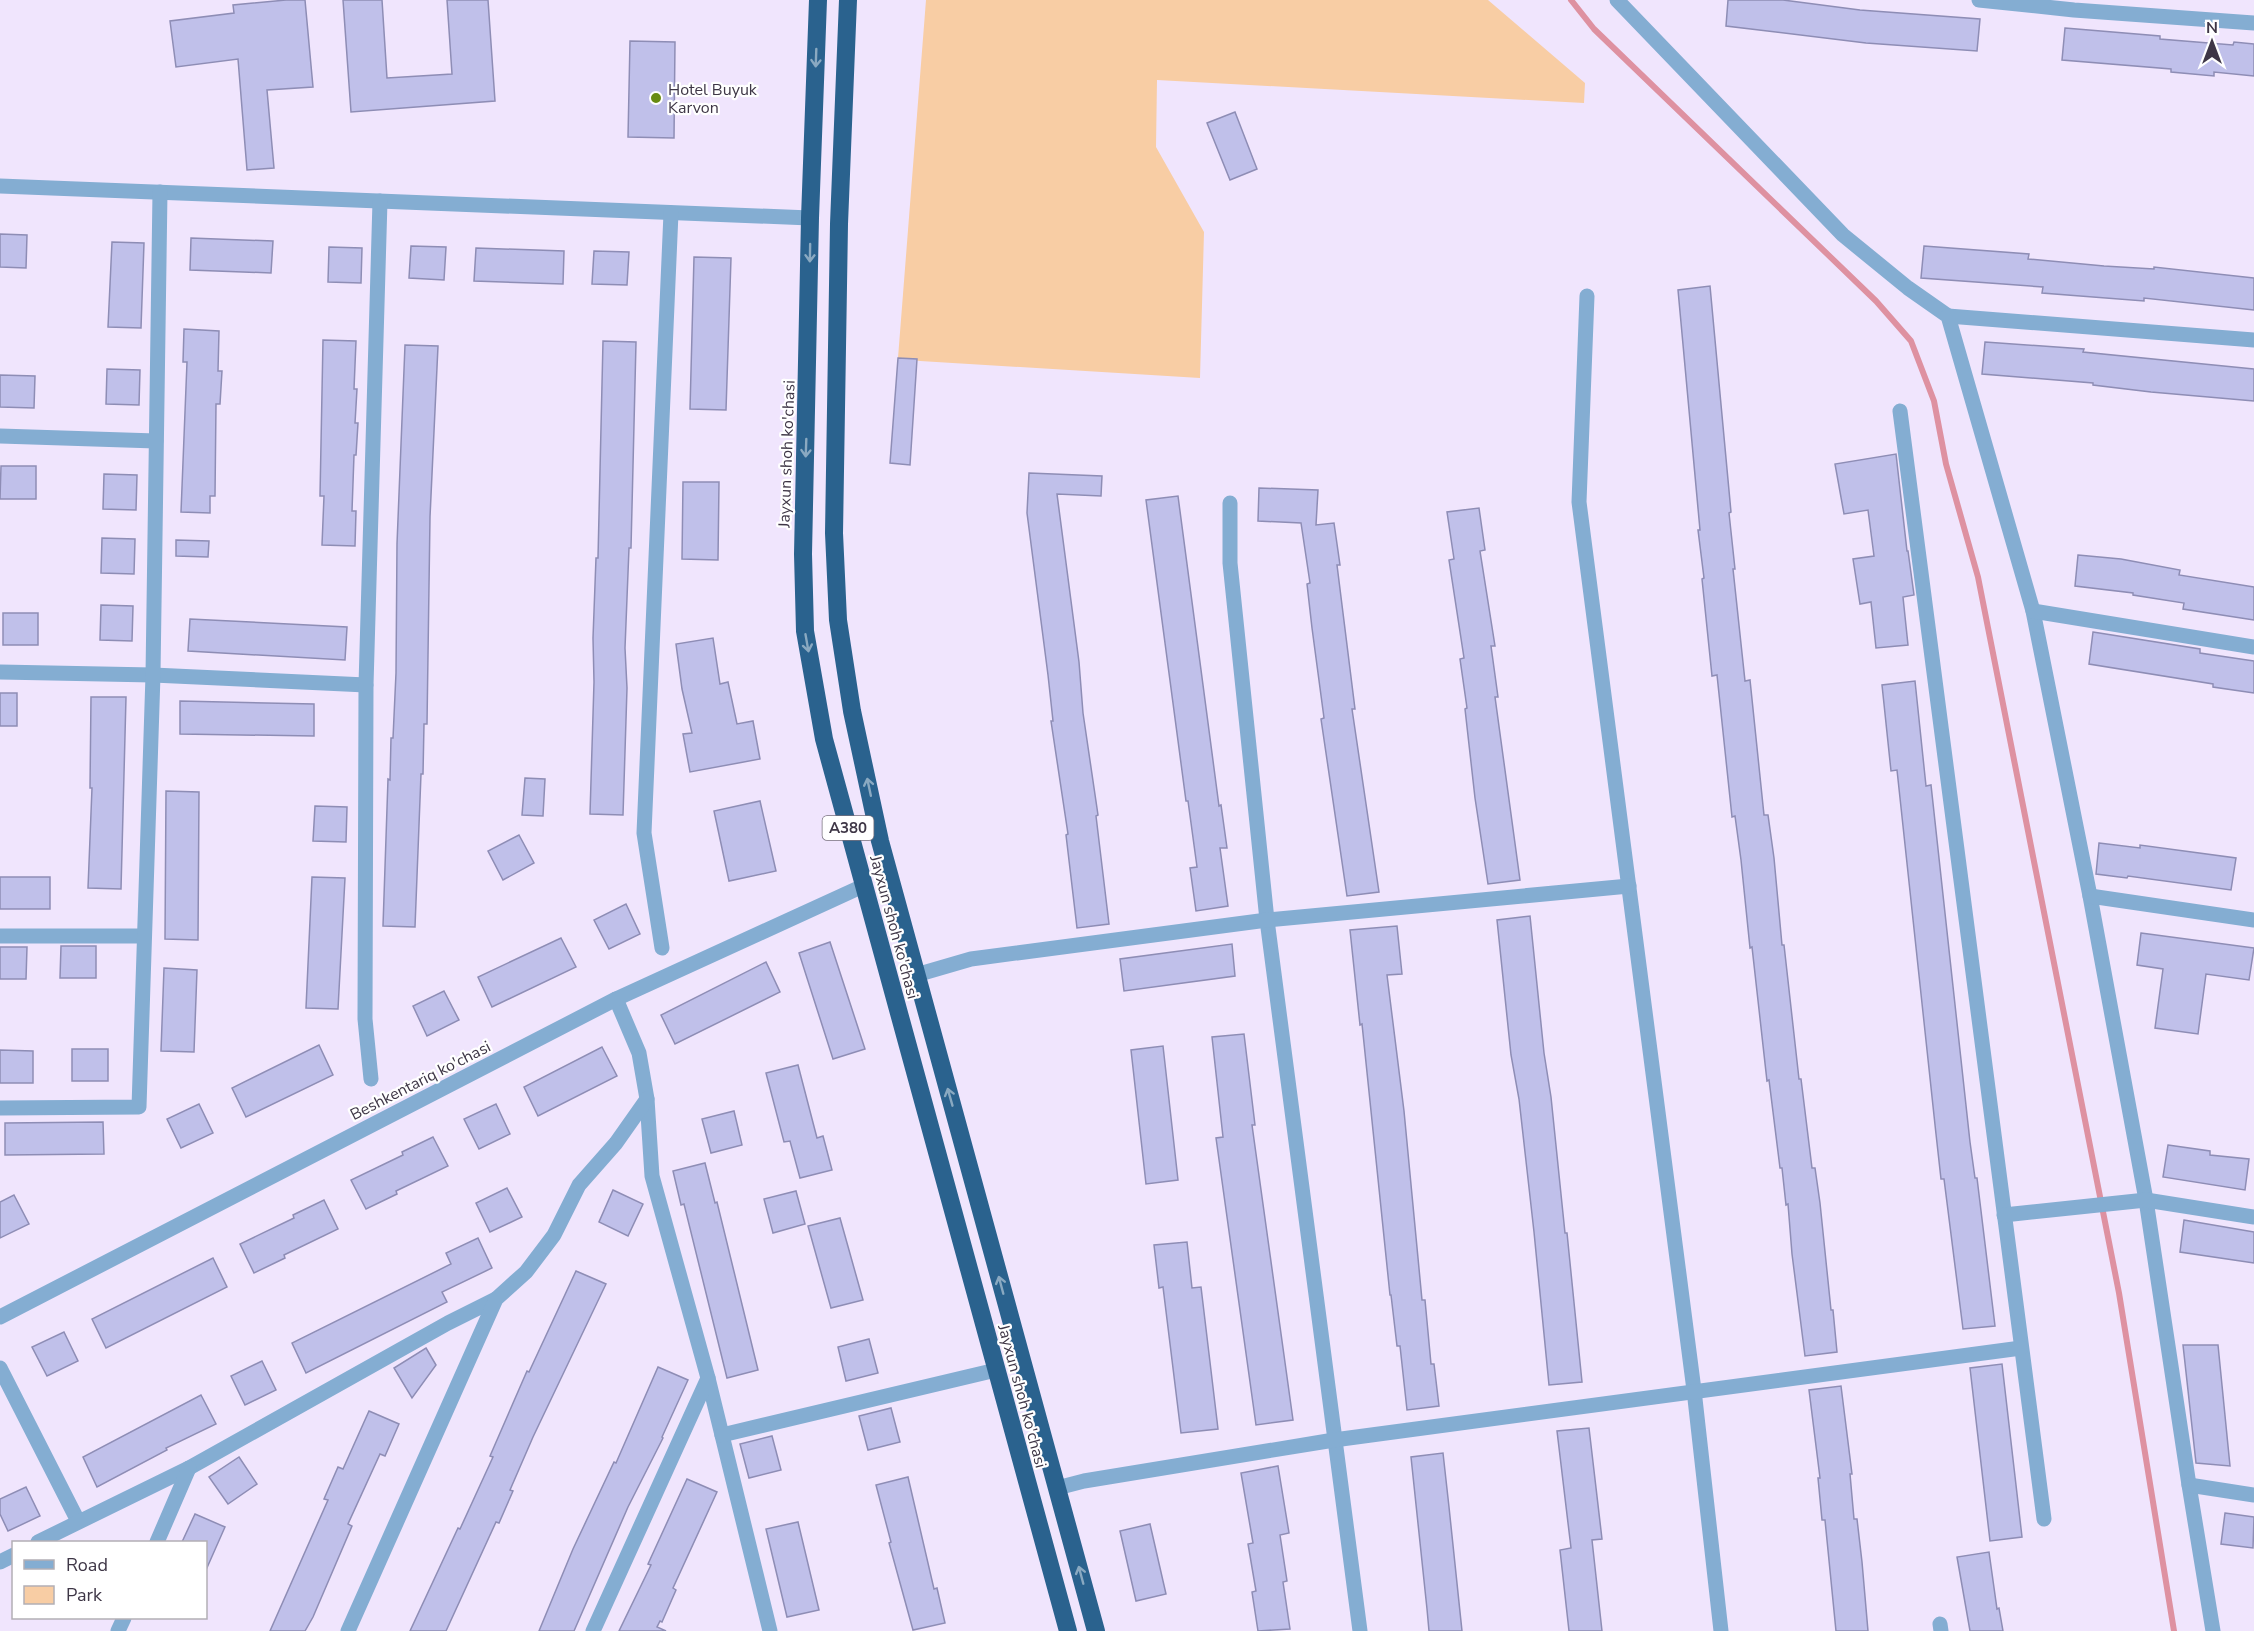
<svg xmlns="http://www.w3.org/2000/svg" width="2254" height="1631" viewBox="0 0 2254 1631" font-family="'Nunito Sans',sans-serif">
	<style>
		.green { fill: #f8cda4 }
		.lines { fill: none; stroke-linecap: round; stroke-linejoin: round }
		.stream { stroke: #de91a1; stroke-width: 6 }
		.building { fill: #c0c0ea; stroke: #8e8db5; stroke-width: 1.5 }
		.minor { stroke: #84add2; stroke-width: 15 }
		.highway { stroke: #2a628e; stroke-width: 18 }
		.oneway { stroke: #8aa9c1 }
		.poi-dot { fill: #688b12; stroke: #fff; stroke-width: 2 }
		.labels { text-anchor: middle; stroke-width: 4.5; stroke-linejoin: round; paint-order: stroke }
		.shield { fill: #fff; stroke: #78727e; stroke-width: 1.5 }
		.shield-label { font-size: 15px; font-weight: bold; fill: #3e3646 }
		.poi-label { font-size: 16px; fill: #3e3646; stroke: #fff; text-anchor: start }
		.street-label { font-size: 16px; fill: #3e3646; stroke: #fff }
	</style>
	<rect width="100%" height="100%" fill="#f0e5fd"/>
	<polygon class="green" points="926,0 1488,0 1585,83 1584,103 1157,80 1156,147 1204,232 1200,378 920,361 898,358"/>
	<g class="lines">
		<polyline class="stream" points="1571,0 1594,29 1876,301 1911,341 1934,401 1946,464 1978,577 2119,1293 2174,1631"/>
	</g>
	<g class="building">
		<polygon points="286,0 305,0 313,87 267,90 274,168 247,170 238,59 176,67 170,21 234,13 233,5"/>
		<polygon points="343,0 382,0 387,78 452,74 447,0 488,0 495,101 351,112"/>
		<polygon points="1728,0 1783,0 1860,10 1980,19 1977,51 1866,43 1726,26"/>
		<polygon points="2065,28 2160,36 2160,39 2233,45 2234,42 2254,44 2254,76 2214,72 2214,76 2171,72 2171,69 2062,60"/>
		<polygon points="630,41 675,42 674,138 628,137"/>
		<polygon points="1235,112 1257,169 1230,180 1207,123"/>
		<polygon points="0,234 27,235 26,268 0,267"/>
		<polygon points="191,238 273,241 271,273 190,270"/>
		<polygon points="112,242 144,243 141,328 108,327"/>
		<polygon points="411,246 446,247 444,280 409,278"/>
		<polygon points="1924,246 2029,254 2028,259 2104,266 2154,269 2154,267 2254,278 2254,310 2144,298 2144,301 2042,293 2043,287 1921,278"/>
		<polygon points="329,247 362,248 361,283 328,282"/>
		<polygon points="476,248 564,251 563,284 474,281"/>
		<polygon points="594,251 629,252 627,285 592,284"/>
		<polygon points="694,257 731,258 726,410 690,409"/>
		<polygon points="1710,286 1731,512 1729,513 1735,569 1733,569 1745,681 1750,680 1764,815 1768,815 1774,858 1782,945 1784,945 1799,1079 1801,1079 1812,1168 1815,1168 1820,1203 1831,1310 1833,1310 1837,1352 1805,1356 1792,1254 1788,1204 1786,1205 1782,1168 1780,1168 1769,1080 1767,1081 1752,947 1750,948 1741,860 1735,816 1732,817 1717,675 1712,676 1702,579 1704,578 1698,530 1700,530 1678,290"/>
		<polygon points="184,329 219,331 218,371 222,371 220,404 216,404 215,496 210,496 210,513 181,512 187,362 183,362"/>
		<polygon points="323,340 356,341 354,389 357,389 355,423 358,423 356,455 354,455 352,511 356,511 355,546 322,545 324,496 320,496"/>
		<polygon points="603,341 636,342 631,548 629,548 625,648 627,688 623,815 590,814 594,682 593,638 596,558 598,558"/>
		<polygon points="1985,342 2084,349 2083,352 2254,369 2254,401 2151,392 2093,385 2093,383 1982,374"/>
		<polygon points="405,345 438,346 430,517 427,724 424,724 423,774 421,774 415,927 383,926 388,779 390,780 391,738 393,738 396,673 397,544"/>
		<polygon points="898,358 917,359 910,465 890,463"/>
		<polygon points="107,369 140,370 139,405 106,404"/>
		<polygon points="0,375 35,376 34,408 0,407"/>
		<polygon points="1896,454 1907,551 1908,551 1914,595 1903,597 1908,645 1876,648 1871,602 1860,604 1853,559 1874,556 1868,510 1844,514 1835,464"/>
		<polygon points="1,466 36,466 36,499 0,499"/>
		<polygon points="1029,473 1102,476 1101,496 1057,494 1079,662 1083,713 1098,815 1096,816 1109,924 1077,928 1066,835 1068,834 1051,721 1053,721 1048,675 1027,513"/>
		<polygon points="104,474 137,475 136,510 103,509"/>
		<polygon points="683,482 719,482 718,560 682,559"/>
		<polygon points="1259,488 1318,490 1316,525 1334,523 1340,565 1337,565 1355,709 1352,709 1379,892 1347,896 1321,719 1324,718 1312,628 1307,584 1310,583 1301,523 1258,521"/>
		<polygon points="1178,496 1219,806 1221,805 1227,848 1220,848 1228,906 1196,911 1190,868 1197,867 1188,801 1186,801 1146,500"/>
		<polygon points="1479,508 1485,550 1480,551 1495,646 1491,646 1498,697 1495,697 1520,880 1488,884 1475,798 1465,709 1467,708 1460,659 1464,658 1449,560 1454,559 1447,512"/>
		<polygon points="102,538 135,539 134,574 101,573"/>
		<polygon points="176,540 209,541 208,557 176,556"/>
		<polygon points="2078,555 2121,559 2180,570 2179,575 2254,587 2254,620 2183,609 2184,603 2133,595 2133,593 2075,586"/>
		<polygon points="101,605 133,606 132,641 100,640"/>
		<rect x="3" y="613" width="35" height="32"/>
		<polygon points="190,619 347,627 345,660 188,651"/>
		<polygon points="2093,632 2200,649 2200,653 2254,661 2254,693 2213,687 2213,684 2089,664"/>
		<polygon points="713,638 720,684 728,682 737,724 753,721 760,759 690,772 683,734 692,733 682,689 676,644"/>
		<polygon points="1915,681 1926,786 1931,785 1970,1142 1975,1178 1977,1178 1995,1326 1963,1329 1944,1179 1941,1179 1936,1134 1897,770 1891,771 1882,685"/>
		<rect x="0" y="693" width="17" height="33"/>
		<polygon points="91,697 126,697 121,889 88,888 92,788 90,788"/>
		<polygon points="180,701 314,704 314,736 180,734"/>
		<polygon points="525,778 545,779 543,816 522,815"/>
		<polygon points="166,791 199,792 198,940 165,939"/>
		<polygon points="760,801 776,871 729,881 714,811"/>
		<polygon points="315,806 347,807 346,842 313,841"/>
		<polygon points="519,835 534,863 503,880 488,851"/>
		<polygon points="2099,843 2140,848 2140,845 2236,858 2231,890 2128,876 2127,878 2096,874"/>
		<rect x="0" y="877" width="50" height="32"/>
		<polygon points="312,877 345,878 338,1009 306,1008"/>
		<polygon points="626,904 640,934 609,949 594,920"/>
		<polygon points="1530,916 1544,1053 1551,1097 1565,1233 1567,1233 1582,1382 1549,1385 1534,1232 1519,1099 1511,1055 1497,920"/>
		<polygon points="1397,926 1402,974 1387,975 1404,1111 1422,1300 1425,1300 1431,1364 1434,1364 1439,1406 1407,1410 1400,1346 1397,1346 1391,1295 1390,1295 1362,1024 1360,1025 1350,930"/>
		<polygon points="2141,933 2254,948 2249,980 2206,974 2198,1034 2155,1028 2163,969 2137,965"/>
		<polygon points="561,938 576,967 492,1007 478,977"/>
		<polygon points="830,942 865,1049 833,1059 799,953"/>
		<polygon points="1232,944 1235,976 1124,991 1120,959"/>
		<polygon points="61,946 96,946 96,978 60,978"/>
		<polygon points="0,947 27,947 26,979 0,979"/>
		<polygon points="766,962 780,992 675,1044 661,1015"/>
		<polygon points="164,968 197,970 194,1052 161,1051"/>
		<polygon points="444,991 459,1020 427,1036 413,1006"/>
		<polygon points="1244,1034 1255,1125 1252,1125 1293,1420 1256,1425 1216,1138 1223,1137 1212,1037"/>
		<polygon points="319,1045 333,1075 246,1117 232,1088"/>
		<polygon points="1163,1046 1178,1180 1146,1184 1131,1050"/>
		<polygon points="602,1047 617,1076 538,1116 524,1087"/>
		<rect x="72" y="1049" width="36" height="32"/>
		<polygon points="0,1050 33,1051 33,1083 0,1083"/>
		<polygon points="798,1065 817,1138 823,1136 832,1170 800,1178 790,1141 784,1142 766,1073"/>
		<polygon points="199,1104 213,1133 181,1148 167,1119"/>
		<polygon points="496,1104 510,1134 479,1149 464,1119"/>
		<polygon points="734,1111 742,1145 711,1153 702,1119"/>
		<polygon points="103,1122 104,1154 5,1155 5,1123"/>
		<polygon points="433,1137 448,1166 396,1191 397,1194 366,1209 351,1180 403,1155 402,1152"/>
		<polygon points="2168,1145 2210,1151 2210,1155 2249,1159 2245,1190 2163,1177"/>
		<polygon points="705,1163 715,1203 717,1202 758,1370 727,1378 684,1204 681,1205 673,1171"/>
		<polygon points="507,1188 522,1217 490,1232 476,1203"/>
		<polygon points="613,1190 643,1204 628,1236 599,1222"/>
		<polygon points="796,1191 805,1224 773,1233 764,1199"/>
		<polygon points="14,1195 29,1224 0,1238 0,1202"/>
		<polygon points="324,1200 338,1229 284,1255 285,1258 254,1273 240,1244 294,1218 293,1215"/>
		<polygon points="840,1218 863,1300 831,1308 808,1226"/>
		<polygon points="2184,1220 2254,1232 2254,1263 2180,1252"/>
		<polygon points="478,1238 492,1268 442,1292 447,1302 306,1373 292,1343 451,1264 446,1253"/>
		<polygon points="1187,1242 1192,1288 1201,1287 1218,1429 1181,1433 1163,1287 1159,1288 1154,1245"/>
		<polygon points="213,1258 227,1287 106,1348 92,1319"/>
		<polygon points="576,1271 606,1284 533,1437 510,1490 513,1491 499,1523 496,1522 446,1631 410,1631 458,1528 460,1529 493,1457 490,1456 527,1371 529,1372"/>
		<polygon points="64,1332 78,1361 47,1376 32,1347"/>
		<polygon points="869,1339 878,1373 846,1381 838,1347"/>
		<polygon points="2183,1345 2218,1345 2230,1466 2196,1463"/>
		<polygon points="426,1348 436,1365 412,1398 394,1368"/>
		<polygon points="262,1361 276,1390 245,1405 231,1376"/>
		<polygon points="2002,1364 2022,1537 1990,1541 1970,1368"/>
		<polygon points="658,1367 688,1380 662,1437 663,1438 628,1507 574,1631 539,1631 573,1549 614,1462 616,1463"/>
		<polygon points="1841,1386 1852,1474 1850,1474 1854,1519 1857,1519 1862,1562 1868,1631 1836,1631 1825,1520 1822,1520 1818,1478 1820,1478 1809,1390"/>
		<polygon points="201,1395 216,1424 166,1448 167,1450 97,1487 83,1457"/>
		<polygon points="891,1408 900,1442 868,1450 859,1416"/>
		<polygon points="369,1411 399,1424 385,1456 380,1454 348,1524 352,1526 313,1617 305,1631 270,1631 328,1500 324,1499 338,1467 343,1469"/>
		<polygon points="1589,1428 1602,1539 1592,1540 1602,1631 1569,1631 1560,1550 1571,1548 1557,1431"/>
		<polygon points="772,1436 781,1470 749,1478 740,1444"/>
		<polygon points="1443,1453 1449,1507 1462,1631 1429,1631 1427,1609 1411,1457"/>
		<polygon points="239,1457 257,1484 228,1504 209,1477"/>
		<polygon points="1278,1466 1289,1533 1280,1535 1287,1581 1283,1582 1290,1629 1258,1631 1252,1592 1256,1591 1248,1544 1253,1543 1241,1473"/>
		<polygon points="908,1477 934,1589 937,1588 945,1623 913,1630 889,1543 891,1542 876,1485"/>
		<polygon points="687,1479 717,1492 673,1588 676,1590 662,1622 660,1621 657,1627 666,1631 619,1631 651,1565 648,1564"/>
		<polygon points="26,1487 40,1516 8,1531 0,1514 0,1499"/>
		<polygon points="2225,1513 2254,1517 2253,1548 2221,1544"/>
		<polygon points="195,1514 225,1527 206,1570 206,1542 182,1542"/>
		<polygon points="798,1522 819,1610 787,1617 766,1529"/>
		<polygon points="1150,1524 1166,1594 1136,1601 1120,1531"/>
		<polygon points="1989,1552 1997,1609 1999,1608 2003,1631 1970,1631 1957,1557"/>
	</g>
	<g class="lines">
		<g class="minor">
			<polyline points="1617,0 1843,235 1908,288 1948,316 2033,611 2090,896 2146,1200 2189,1485 2213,1631"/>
			<polyline points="1979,0 2074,10 2254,23"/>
			<polyline points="0,186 810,218"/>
			<polyline points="1587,296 1579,502 1694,1390 1721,1631"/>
			<polyline points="1948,316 2254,340"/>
			<polyline points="1900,411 2044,1519"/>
			<polyline points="0,436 156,441"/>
			<polyline points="1230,503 1230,563 1267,920 1360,1631"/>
			<polyline points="2033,611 2254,647"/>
			<polyline points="0,672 153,675 366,685"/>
			<polyline points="2090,896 2254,920"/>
			<polyline points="0,936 143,936"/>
			<polyline points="662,948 644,833 671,213"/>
			<polyline points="916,975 971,959 1267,920 1629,886"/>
			<polyline points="616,999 639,1053 647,1099 652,1176 708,1378 770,1631"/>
			<polyline points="371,1079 365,1019 366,685 380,201"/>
			<polyline points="0,1108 139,1107 153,675 160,192"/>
			<polyline points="2004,1215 2146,1200 2254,1217"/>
			<polyline points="0,1317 616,999 863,886"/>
			<polyline points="0,1368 78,1521"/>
			<polyline points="722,1435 996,1370"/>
			<polyline points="2189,1485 2254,1495"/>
			<polyline points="1057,1488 1084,1481 1334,1440 2021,1348"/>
			<polyline points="38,1542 189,1468 448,1323 496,1299"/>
			<polyline points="157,1542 189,1468"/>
			<polyline points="0,1562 14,1555"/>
			<polyline points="1940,1624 1941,1631"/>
			<polyline points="118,1631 124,1618"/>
			<polyline points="348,1631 496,1299 526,1272 554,1235 579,1185 616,1143 647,1099"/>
			<polyline points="593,1631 708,1378"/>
		</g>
		<g class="highway">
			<polyline points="818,0 810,218 803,554 805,631 824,739 1068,1631"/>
			<polyline points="848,0 839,224 834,533 838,620 852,711 880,841 1096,1631"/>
		</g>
	</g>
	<defs><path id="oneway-shaft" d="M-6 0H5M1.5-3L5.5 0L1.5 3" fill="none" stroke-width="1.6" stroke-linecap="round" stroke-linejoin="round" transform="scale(1.5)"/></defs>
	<g class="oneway">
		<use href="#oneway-shaft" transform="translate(816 58) rotate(92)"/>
		<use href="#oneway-shaft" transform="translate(810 253) rotate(91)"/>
		<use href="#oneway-shaft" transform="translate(806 448) rotate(92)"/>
		<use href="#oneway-shaft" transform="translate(807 643) rotate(80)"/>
		<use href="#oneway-shaft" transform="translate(869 787) rotate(-102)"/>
		<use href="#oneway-shaft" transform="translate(950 1097) rotate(-106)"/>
		<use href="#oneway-shaft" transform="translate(1001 1285) rotate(-105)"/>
		<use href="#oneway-shaft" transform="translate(1081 1575) rotate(-105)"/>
	</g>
	<circle class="poi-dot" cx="656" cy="98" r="6"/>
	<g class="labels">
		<rect class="shield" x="822.5" y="816" width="51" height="24" rx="4.5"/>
		<g class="shield-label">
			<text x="848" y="833">A380</text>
		</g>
		<g class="poi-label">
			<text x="668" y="95">Hotel Buyuk<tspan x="668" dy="18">Karvon</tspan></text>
		</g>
		<g class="street-label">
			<text transform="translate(786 454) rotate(-88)" y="6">Jayxun shoh ko'chasi</text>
			<text transform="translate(895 927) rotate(75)" y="6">Jayxun shoh ko'chasi</text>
			<text transform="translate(420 1080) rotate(-27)" y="6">Beshkentariq ko'chasi</text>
			<text transform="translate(1023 1396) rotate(75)" y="6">Jayxun shoh ko'chasi</text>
		</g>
	</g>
	<rect x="12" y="1541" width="195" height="78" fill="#ffffff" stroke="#b2afb5" stroke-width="1.5"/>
	<rect x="24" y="1560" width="30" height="9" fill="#84add2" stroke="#b2afb5" stroke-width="1.5"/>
	<text x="66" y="1571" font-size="18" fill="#3e3646">Road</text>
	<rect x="24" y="1586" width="30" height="18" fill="#f8cda4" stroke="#b2afb5" stroke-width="1.5"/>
	<text x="66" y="1601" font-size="18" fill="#3e3646">Park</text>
	<g transform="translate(2212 42)" stroke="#ffffff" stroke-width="4.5" paint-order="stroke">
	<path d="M0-4.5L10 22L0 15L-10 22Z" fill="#3e3646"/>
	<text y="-9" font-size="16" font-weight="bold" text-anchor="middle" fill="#3e3646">N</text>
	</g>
</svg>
